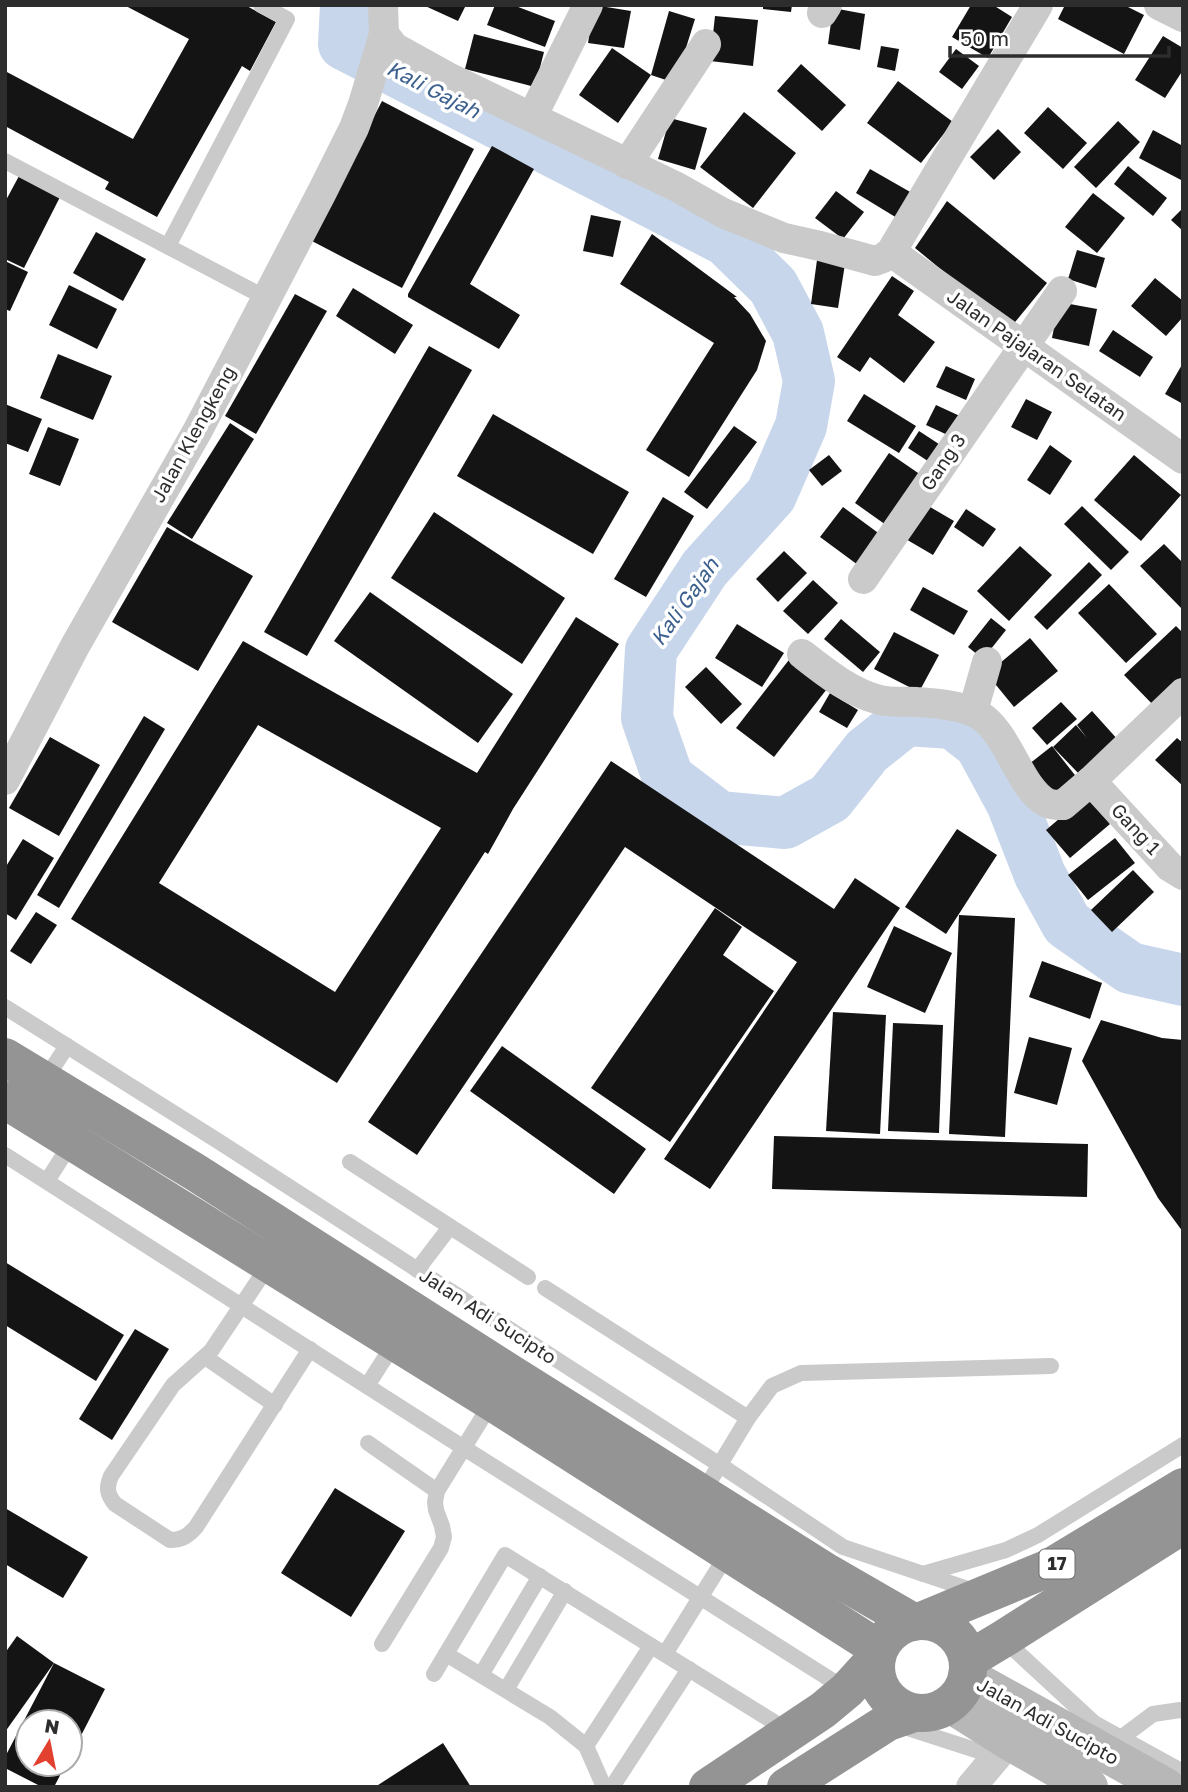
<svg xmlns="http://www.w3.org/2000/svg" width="1188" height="1792" viewBox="0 0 1188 1792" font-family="'Golos Text',sans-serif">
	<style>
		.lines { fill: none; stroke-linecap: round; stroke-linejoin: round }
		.river { stroke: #c7d6eb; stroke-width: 52 }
		.building { fill: #141414; fill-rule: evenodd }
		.lane { stroke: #cacaca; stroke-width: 16 }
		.street { stroke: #cacaca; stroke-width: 30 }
		.secondary { stroke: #b7b7b7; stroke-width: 38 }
		.highway { stroke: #949494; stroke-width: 38 }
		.labels { text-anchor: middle; stroke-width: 7; stroke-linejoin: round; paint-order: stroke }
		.shield { fill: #fff; stroke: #6c6c6c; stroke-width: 2 }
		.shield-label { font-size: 18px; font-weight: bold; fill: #2d2d2d }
		.street-label { font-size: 19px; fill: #2d2d2d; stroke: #fff }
		.water-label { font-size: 21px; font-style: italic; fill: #3c608e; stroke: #fff }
	</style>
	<rect width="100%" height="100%" fill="#fff"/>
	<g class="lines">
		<polyline class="river" points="346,5 344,44 726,240 773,286 798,333 809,381 801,426 771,495 705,568 651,650 647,718 668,778 719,817 785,823 830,798 867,751 906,720 953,723 980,744 1012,803 1040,875 1067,924 1130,968 1183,980"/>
	</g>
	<g class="building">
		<polygon points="124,5 245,5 276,22 250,71 242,66 157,217 105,189 109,182 5,126 5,71 133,139 189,39"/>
		<polygon points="423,5 466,5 458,21"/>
		<polygon points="495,5 513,5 555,21 545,47 487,25"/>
		<polygon points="594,5 631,11 624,48 588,43"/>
		<polygon points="763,5 792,5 791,12 763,9"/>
		<polygon points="971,5 993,5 1012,17 988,58 952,37"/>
		<polygon points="1065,5 1124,5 1144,15 1124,54 1058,19"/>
		<polygon points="833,8 865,14 860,50 828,44"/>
		<polygon points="669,11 695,19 675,83 651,75"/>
		<polygon points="715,16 758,20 753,66 710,61"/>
		<polygon points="474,34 544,52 535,87 465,69"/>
		<polygon points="1163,36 1183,48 1183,70 1165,98 1135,80"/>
		<polygon points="881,46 899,49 895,71 877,67"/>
		<polygon points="612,48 651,75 618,123 579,95"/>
		<polygon points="956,49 979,66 962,89 939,72"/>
		<polygon points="801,64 846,105 822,131 777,91"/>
		<polygon points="898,81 953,122 921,163 867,123"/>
		<polygon points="382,101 474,149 402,288 310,240"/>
		<polygon points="1048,107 1087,143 1063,169 1024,133"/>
		<polygon points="744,112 796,153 753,208 700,167"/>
		<polygon points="670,118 707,128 695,170 658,159"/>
		<polygon points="1118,121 1140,142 1096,188 1074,167"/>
		<polygon points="998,129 1021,152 994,180 970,157"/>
		<polygon points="1153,130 1183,146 1183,181 1139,158"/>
		<polygon points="492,146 534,169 470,284 520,315 499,349 408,297 408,294"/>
		<polygon points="1128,166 1167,198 1153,216 1114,184"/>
		<polygon points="870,169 912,193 897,218 856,193"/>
		<polygon points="19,176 60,197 24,268 5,259 5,202"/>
		<polygon points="836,191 864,212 843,239 815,218"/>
		<polygon points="1093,193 1125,218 1097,253 1065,227"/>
		<polygon points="947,201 1047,283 1011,327 915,248"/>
		<polygon points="1183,208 1183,231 1171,220"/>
		<polygon points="591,215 621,221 613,257 583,251"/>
		<polygon points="96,232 146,259 123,301 73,273"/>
		<polygon points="652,234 737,297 734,297 750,314 766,341 757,370 689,477 646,450 714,343 620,284"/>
		<polygon points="1077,250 1105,258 1096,288 1068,279"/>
		<polygon points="817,260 845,264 838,308 811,304"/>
		<polygon points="5,261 28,272 10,311 5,309"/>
		<polygon points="892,276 914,291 898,315 935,342 904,383 870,357 860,372 837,357"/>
		<polygon points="1155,278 1183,301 1183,317 1166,336 1131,306"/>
		<polygon points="69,285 117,309 97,349 49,325"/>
		<polygon points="353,288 413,325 395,354 336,316"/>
		<polygon points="295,294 327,311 256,434 225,416"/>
		<polygon points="1059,302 1097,309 1089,346 1052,338"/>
		<polygon points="1113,330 1153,357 1140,377 1099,351"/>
		<polygon points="429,346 472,370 307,656 264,632"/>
		<polygon points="58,354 112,376 93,420 40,398"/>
		<polygon points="1183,363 1183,404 1165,394"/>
		<polygon points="946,366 975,379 966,400 936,387"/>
		<polygon points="864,394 916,426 899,453 847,421"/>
		<polygon points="1026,399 1052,412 1037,440 1011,427"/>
		<polygon points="5,404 42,419 28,452 5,443"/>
		<polygon points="936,405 962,417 952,437 926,425"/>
		<polygon points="493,414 629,492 593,554 457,476"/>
		<polygon points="230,423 254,439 192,539 167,523"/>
		<polygon points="734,426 757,442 707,509 684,492"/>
		<polygon points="48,427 79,439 60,486 29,474"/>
		<polygon points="919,431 948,450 937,467 908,448"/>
		<polygon points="1050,445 1072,461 1050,495 1027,480"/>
		<polygon points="889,453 921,475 886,525 855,503"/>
		<polygon points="829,455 842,471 822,486 809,470"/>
		<polygon points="1134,455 1181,495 1141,541 1094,500"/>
		<polygon points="663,497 694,516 646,597 614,579"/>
		<polygon points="925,504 954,521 933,555 904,538"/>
		<polygon points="1082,506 1129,552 1111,570 1064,524"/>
		<polygon points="843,507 881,535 858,565 820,537"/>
		<polygon points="966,509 996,529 983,547 954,527"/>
		<polygon points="434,512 565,598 522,664 391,578"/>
		<polygon points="167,527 253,576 198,671 112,622"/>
		<polygon points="1164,544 1183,563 1183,610 1140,566"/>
		<polygon points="1020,546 1052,575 1009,621 977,591"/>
		<polygon points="784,551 807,573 778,602 756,579"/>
		<polygon points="1089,562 1102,575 1047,630 1034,617"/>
		<polygon points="813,580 838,603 808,634 783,611"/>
		<polygon points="1109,584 1157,634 1126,663 1078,613"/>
		<polygon points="923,587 968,611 954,635 910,610"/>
		<polygon points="370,592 513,694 478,743 334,641"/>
		<path d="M576,617L619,644L513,809L488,854L485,852L337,1083L71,919L243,641L477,773ZM258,725L441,828L335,992L159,883Z"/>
		<polygon points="991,618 1006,630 983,659 968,647"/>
		<polygon points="841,619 880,652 863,672 824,639"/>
		<polygon points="737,624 784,653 762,687 715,658"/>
		<polygon points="1176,626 1183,633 1183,683 1157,709 1124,675"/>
		<polygon points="894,632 939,655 919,692 874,669"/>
		<polygon points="1030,638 1058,671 1014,707 987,674"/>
		<polygon points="792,656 830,685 774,757 736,728"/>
		<polygon points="706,667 742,704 721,724 685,687"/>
		<polygon points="830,693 858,710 847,728 819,712"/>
		<polygon points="1061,702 1077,719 1047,745 1032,728"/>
		<polygon points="1092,711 1119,741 1080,775 1053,747 1076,725 1087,738 1077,725"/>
		<polygon points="144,716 165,729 59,908 37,895"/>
		<polygon points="50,737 100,765 59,836 9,808"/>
		<polygon points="1177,738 1183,743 1183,786 1155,760"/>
		<polygon points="1052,746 1078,779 1050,800 1024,768"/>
		<polygon points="611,761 834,909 855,878 900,908 710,1189 664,1159 797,962 625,847 417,1155 368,1122"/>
		<polygon points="1086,796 1110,824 1070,858 1046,830"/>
		<polygon points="957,829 997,855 946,934 905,907"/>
		<polygon points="1115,838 1135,863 1088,900 1068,875"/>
		<polygon points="23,839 54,858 16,920 5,913 5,868"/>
		<polygon points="1133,870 1154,892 1112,932 1091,910"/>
		<polygon points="715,908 742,927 723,955 774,991 670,1142 591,1088"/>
		<polygon points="36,912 57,925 31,964 10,951"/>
		<polygon points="959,915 1015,918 1005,1137 949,1134"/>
		<polygon points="894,926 952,953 925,1013 867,987"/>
		<polygon points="1042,961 1102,983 1090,1019 1029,997"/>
		<polygon points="833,1012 886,1015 880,1134 826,1131"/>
		<polygon points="1101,1020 1162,1038 1183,1040 1183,1232 1158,1198 1082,1061"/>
		<polygon points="893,1023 943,1025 939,1133 888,1131"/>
		<polygon points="1029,1037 1072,1048 1057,1105 1014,1093"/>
		<polygon points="502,1046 646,1149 614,1194 470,1091"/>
		<polygon points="774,1136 1088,1144 1087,1197 772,1189"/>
		<polygon points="5,1262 124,1335 96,1381 5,1325"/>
		<polygon points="135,1329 169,1349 112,1440 79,1419"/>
		<polygon points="335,1488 405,1531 351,1617 281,1573"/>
		<polygon points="5,1508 88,1557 63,1598 5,1564"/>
		<polygon points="17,1636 54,1663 5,1732 5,1653"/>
		<polygon points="54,1663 105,1689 70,1757 70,1722 28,1722 28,1764 66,1764 54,1787 42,1787 5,1768 5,1757"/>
		<polygon points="443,1743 471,1787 375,1787"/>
	</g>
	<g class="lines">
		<g class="lane">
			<polyline points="5,161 266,298"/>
			<polyline points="168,246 287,19 261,5"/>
			<polyline points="5,1007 218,1141 720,1465 843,1547 977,1592"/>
			<polyline points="44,1081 67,1046"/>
			<polyline points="5,1155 464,1448 847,1690"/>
			<polyline points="350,1162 528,1277"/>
			<polyline points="47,1181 72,1142"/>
			<path d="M270,1263L211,1351L173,1385L111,1476C106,1488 107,1494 115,1504L170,1540C182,1540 188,1536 196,1527L310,1349"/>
			<polyline points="417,1270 450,1227"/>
			<polyline points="545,1288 748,1418"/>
			<polyline points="205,1357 275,1405"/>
			<polyline points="367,1386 395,1342"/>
			<polyline points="368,1443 437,1491"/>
			<polyline points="702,1494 748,1418 772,1386 801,1373 1051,1366"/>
			<polyline points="923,1574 1006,1550 1038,1535 1183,1445"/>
			<polyline points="1003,1639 1094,1723 1183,1772"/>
			<polyline points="382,1644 441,1548 444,1537 442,1526 436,1510 435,1502 437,1491 492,1402"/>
			<polyline points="446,1654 550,1717 586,1746 604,1787"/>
			<polyline points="665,1654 728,1553"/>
			<polyline points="434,1674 505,1555 790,1732"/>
			<polyline points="481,1675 540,1576"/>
			<polyline points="506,1690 565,1591"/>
			<polyline points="898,1725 1000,1758"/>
			<polyline points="1121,1738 1153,1714 1180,1710 1183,1711"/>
			<polyline points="586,1746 651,1646"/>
			<polyline points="612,1787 689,1669"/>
		</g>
		<g class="street">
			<polyline points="1159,5 1183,17"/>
			<polyline points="822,13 827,5"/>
			<polyline points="384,34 394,47 450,78 677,187 723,213 784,238 820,246 875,261 883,258 891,252 1038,5"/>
			<polyline points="532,117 588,5"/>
			<polyline points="627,164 706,44"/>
			<polyline points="891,252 1183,459"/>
			<polyline points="863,579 1062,291"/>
			<path d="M802,654C825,672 851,693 880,700C892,703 905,701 917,702C934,703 965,706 979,715C1009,733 1019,788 1047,803C1052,805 1058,805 1063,805L1091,781L1183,693"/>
			<polyline points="973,711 987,662"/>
			<polyline points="5,780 75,646 198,430 322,192 354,128 363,104 384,34 383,5"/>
			<polyline points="1091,781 1170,867 1183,875"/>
			<polyline points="971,1787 997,1756 1007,1740"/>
		</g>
		<g class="secondary">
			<polyline points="967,1676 1166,1787"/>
			<polyline points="950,1704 1007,1740 1089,1787"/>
		</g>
		<g class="highway">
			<polyline points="5,1057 195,1172 510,1373 828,1573 913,1622"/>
			<polyline points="5,1100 492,1402 879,1649"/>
			<circle cx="922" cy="1667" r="46"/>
			<polyline points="921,1621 1049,1568 1183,1487"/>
			<polyline points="968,1660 1003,1639 1183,1525"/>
			<polyline points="708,1787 823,1710 847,1690 877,1657"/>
			<polyline points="786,1787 888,1722 914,1713"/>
		</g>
	</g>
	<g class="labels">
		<rect class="shield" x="1039.5" y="1549.5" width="35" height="29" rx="5"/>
		<g class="shield-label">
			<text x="1057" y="1570">17</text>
		</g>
		<g class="street-label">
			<text transform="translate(1037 355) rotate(35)" y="7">Jalan Pajajaran Selatan</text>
			<text transform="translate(193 434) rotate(-61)" y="7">Jalan Klengkeng</text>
			<text transform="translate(943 462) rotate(-56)" y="7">Gang 3</text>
			<text transform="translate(1136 829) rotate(47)" y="7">Gang 1</text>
			<text transform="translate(488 1316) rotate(33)" y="7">Jalan Adi Sucipto</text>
			<text transform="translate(1048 1721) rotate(29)" y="7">Jalan Adi Sucipto</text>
		</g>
		<g class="water-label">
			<text transform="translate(433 90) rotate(27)" y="7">Kali Gajah</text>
			<text transform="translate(685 602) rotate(-55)" y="7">Kali Gajah</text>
		</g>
	</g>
	<rect width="1188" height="1792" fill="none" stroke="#2d2d2d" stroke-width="14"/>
	<g transform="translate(49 1743) rotate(10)"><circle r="33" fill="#ffffff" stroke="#ababab" stroke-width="2"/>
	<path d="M0-5L12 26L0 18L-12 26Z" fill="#e34130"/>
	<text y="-10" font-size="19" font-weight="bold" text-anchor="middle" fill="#2d2d2d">N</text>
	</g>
	<path d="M950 46v10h219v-10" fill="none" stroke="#2d2d2d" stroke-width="3.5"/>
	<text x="960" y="46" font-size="21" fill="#2d2d2d" stroke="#ffffff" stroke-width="5" paint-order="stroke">50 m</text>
</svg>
